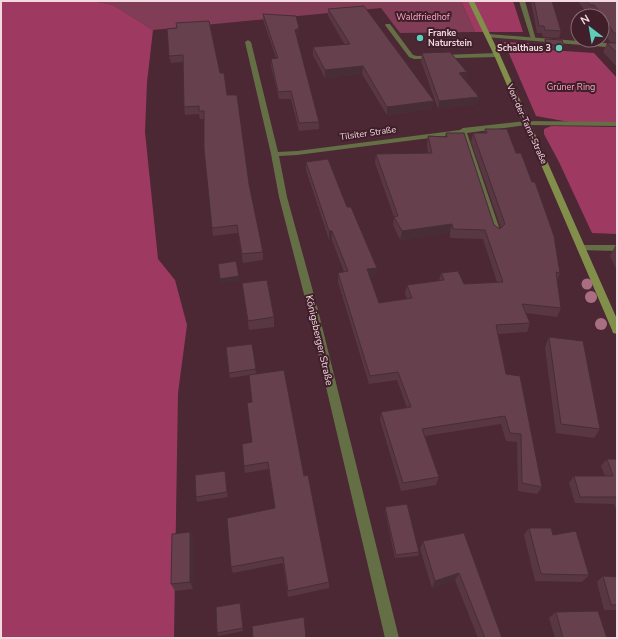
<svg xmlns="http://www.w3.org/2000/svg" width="618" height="639" viewBox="0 0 618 639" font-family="'Nunito Sans',sans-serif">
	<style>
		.green { fill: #813d55 }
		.forest { fill: #9e3a61 }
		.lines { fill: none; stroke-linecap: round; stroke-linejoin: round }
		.lane { fill: #656f45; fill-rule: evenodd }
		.street { fill: #656f45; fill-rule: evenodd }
		.secondary { fill: #818f4b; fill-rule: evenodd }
		.tree { fill: #aa6e82 }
		.wall { fill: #583742 }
		.shaded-wall { fill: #472d36 }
		.building { fill: #66404d; stroke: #472d36 }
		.poi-dot { fill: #5dceb8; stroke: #401e2a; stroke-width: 1.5 }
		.labels { text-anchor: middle; stroke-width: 4; stroke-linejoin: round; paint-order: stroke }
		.far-park-label { font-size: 9px; fill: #f8a7c1; stroke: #401e2a }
		.far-poi-label { font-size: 9px; font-weight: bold; fill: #f2dae0; stroke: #401e2a; text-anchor: start }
		.far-street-label { font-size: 9px; fill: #f2dae0; stroke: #401e2a }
		.street-label { font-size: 10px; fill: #f2dae0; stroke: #401e2a }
	</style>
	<rect width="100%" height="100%" fill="#4b2834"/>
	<polygon class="green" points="93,1 461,1 475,32 400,33 381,8 153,30 113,5"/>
	<g class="forest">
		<polygon points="1,1 93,1 113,5 153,30 147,82 145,132 158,259 175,280 187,325 178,393 174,638 1,638"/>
		<polygon points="461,1 513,1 523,32 475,32"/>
		<polygon points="504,42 528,43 534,49 594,53 617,78 617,122 569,122 536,116"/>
		<polygon points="551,126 617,127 617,234 592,233 559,162 544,134 544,129"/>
	</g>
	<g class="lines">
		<g class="lane">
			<polygon points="519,1 525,1 536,40 531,39"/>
			<polygon points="386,24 390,24 413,55 417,56 497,53 500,55 497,57 414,59 409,57 385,25"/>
			<polygon points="581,245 617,245 617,251 578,250 577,248"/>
		</g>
		<g class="street">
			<polygon points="488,34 617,44 617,48 486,37 485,36"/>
			<polygon points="248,40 251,42 278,152 297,151 460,130 463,128 526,121 617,122 617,126 526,125 467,133 501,233 497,236 493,233 461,134 297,155 279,156 287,197 317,306 399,638 385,638 307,306 279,197 271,154 245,42"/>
		</g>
		<polygon class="secondary" points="468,1 474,1 500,55 617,319 617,334 613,333 612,330 494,55"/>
	</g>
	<g class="tree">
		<circle cx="587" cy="284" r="5.5"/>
		<circle cx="591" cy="297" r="6"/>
		<circle cx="601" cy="324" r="6"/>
	</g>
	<g class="wall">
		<polygon points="531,1 552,1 561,31 559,38 543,37 542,33 537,33"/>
		<polygon points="578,1 617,1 617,67 603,52 607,43 615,43 610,42 602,29 602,16 593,16 591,14 587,14"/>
		<polygon points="328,9 432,109 387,115 362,74 325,78 313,55 313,47 345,45 328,16"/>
		<polygon points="263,14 299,35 296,37 319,122 319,129 299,131 291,99 279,99 271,66 271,59 276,58 263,20"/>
		<polygon points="167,29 220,73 227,95 249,184 263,252 263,260 243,263 238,233 213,236 212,228 204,119 200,119 199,114 185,115 184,107 183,62 171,63 169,56"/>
		<polygon points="545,39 564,46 563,50 545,49 544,43"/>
		<polygon points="422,53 467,72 465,80 479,97 477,104 438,109 421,61"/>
		<polygon points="485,129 560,273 557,280 561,308 557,317 526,313 530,323 527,332 498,334 506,374 542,487 537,494 518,491 517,442 506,441 501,424 425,436 439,477 436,485 401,491 380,420 381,412 407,408 397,380 369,384 338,282 338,273 344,272 332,240 329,240 306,170 306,162 347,207 377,268 376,276 370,277 379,303 407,299 405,294 407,285 439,281 441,273 464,284 497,282 483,239 450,238 450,233 400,240 393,225 394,217 375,163 376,154 428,153 427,145 428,136 445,137 446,133 494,225 500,229 501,228 471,142 473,133 484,133"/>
		<polygon points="617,242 617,271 610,256"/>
		<polygon points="242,283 274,317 274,327 249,330"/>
		<polygon points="549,337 600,429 594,438 556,433 545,347"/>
		<polygon points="252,344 256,374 304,476 329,582 329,588 288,597 283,563 233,573 231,567 275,508 269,469 245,473 244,466 252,442 252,402 249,375 230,378 229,373"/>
		<polygon points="607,459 617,459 617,512 614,504 575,503 569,483 574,476 605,476 601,466"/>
		<polygon points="225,471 228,497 197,502 196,497"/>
		<polygon points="385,507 419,552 418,556 395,558 385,511"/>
		<polygon points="529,528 553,535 589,575 582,582 535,581 524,535"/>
		<polygon points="190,532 193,539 193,589 175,591 171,584"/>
		<polygon points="464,533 502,638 478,638 455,580 432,588 420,549 423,541"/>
		<polygon points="603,576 617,577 617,610 604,610 597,582"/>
		<polygon points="240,603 241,606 243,631 218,636 217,633"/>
		<polygon points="556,612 607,638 555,638 549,618"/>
	</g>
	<g class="shaded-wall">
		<polygon points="299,28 299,35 295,37 295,30"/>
		<polygon points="363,66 362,74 325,78 325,70"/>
		<polygon points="467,72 465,80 459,73"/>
		<polygon points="479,97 477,104 438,109 439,101"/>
		<polygon points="434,101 432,109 387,115 387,107"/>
		<polygon points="452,224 450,233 400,240 402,231"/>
		<rect x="329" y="231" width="3" height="9"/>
		<polygon points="377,268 376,276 366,278 367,269"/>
		<polygon points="239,276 240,281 220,284 220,279"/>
		<polygon points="225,471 226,475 228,497 227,492"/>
		<polygon points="190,532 193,539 193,589 190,582"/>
		<polygon points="459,573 455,580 432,588 435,581"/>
	</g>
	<g class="building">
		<polygon points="534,1 552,1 561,31 545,30 544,26 539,26"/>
		<polygon points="587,1 617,1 617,33 614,33 600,12 594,5 590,5"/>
		<polygon points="364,6 434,101 387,107 363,66 325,70 313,47 350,44 328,9"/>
		<polygon points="263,14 296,16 299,28 295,30 319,122 299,123 291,91 278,92 271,59 278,58"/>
		<polygon points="209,21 220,73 224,73 227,95 237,95 249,184 263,252 242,254 237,225 212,228 204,149 204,111 199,111 199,106 184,107 183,55 169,56 167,29 177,28 176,23"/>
		<polygon points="545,39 562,40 564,46 546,44"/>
		<polygon points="607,43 617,43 617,53"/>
		<polygon points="450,52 467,72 459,73 479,97 439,101 422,53"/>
		<polygon points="485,129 507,129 516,153 521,153 532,182 535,182 554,236 560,273 556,272 561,308 522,304 530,323 496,325 506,374 520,376 542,487 522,483 521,434 510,433 505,416 422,429 439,477 403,483 381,412 411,407 398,372 370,376 338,273 348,271 332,231 329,231 306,162 328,159 347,207 351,207 377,268 367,269 379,303 412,298 407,285 444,280 441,273 458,271 464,284 503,282 485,230 453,229 452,224 402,231 394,217 398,216 376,154 432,153 428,136 447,137 446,133 464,133 494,225 500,229 505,224 473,133 487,133"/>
		<polygon points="236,261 239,276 220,279 218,264"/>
		<polygon points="267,280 274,317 248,321 242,283"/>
		<polygon points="549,337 583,341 600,429 561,424"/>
		<polygon points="252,344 256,369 229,373 226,347"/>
		<polygon points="284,370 304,476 308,475 329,582 288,591 283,557 231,567 227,518 275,508 268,462 244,466 242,444 252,442 247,403 252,402 249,375"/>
		<polygon points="607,459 617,459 617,497 580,497 574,476 613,476"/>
		<polygon points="225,471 227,492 196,497 195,475"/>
		<polygon points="407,504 419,552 396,555 385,507"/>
		<polygon points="529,528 551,528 553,535 576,531 589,575 541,574"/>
		<polygon points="190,532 190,582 171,584 172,534"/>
		<polygon points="464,533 502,638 485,638 459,573 435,581 423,541"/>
		<polygon points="603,576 617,577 617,605 611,605"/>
		<polygon points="240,603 243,628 217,633 216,607"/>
		<polygon points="598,611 607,638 563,638 556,612"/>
		<polygon points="304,617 306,638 253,638 252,626"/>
	</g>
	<g class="poi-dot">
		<circle cx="420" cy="38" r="4"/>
		<circle cx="559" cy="48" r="4"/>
	</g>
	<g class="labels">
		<g class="far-park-label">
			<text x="423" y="20">Waldfriedhof</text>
			<text x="571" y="90">Grüner Ring</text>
		</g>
		<g class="far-poi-label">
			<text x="428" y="36">Franke<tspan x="428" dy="10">Naturstein</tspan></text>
			<text x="551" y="51" text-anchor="end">Schalthaus 3</text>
		</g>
		<g class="far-street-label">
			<text transform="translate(527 124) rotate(66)" y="3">Von-der-Tann-Straße</text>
			<text transform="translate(368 133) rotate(-8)" y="3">Tilsiter Straße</text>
		</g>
		<g class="street-label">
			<text transform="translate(320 340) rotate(77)" y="4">Königsberger Straße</text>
		</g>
	</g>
	<rect width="618" height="639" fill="none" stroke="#f2dae0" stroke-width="4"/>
	<g transform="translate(590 28) rotate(329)"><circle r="19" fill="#401e2a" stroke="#876973"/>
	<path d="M0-3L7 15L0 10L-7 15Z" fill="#5dceb8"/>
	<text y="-6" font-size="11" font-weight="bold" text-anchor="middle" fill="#f2dae0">N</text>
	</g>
</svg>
